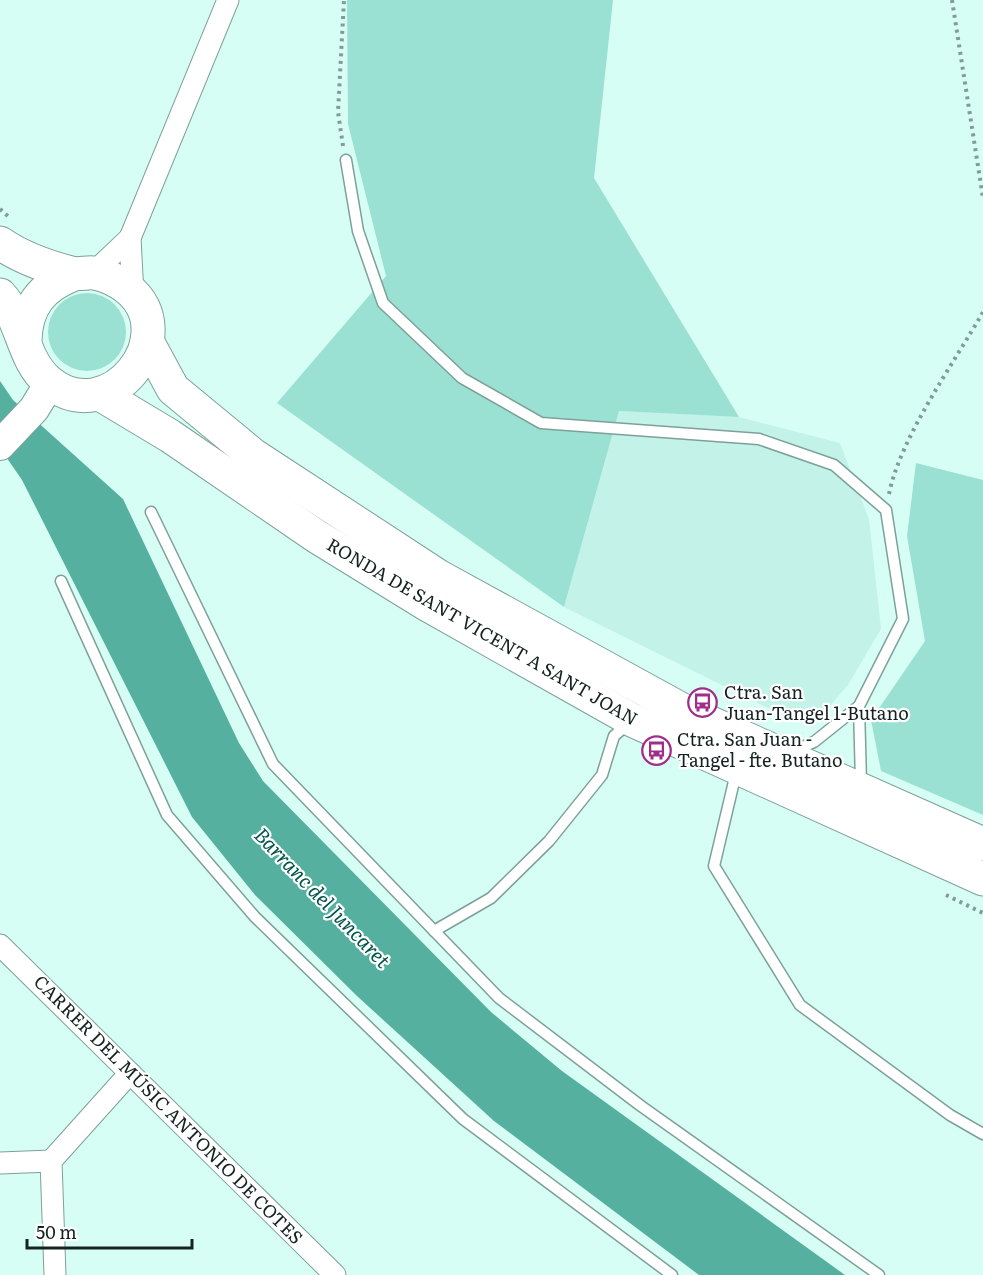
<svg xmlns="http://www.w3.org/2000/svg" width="983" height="1275" viewBox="0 0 983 1275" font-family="Literata,serif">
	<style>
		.built { fill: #c2f2e8 }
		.green { fill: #9be1d3 }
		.water { fill: #55b0a0 }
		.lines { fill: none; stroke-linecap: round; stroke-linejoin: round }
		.service-casing { stroke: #7da199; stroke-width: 13 }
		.minor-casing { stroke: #7da199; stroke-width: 23 }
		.secondary-casing { stroke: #7da199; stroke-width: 32 }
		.primary-casing { stroke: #7da199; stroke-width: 35 }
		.path { stroke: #809c96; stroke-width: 4; stroke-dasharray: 3 4.5; stroke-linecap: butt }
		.service { stroke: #fff; stroke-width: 10 }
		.minor { stroke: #fff; stroke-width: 21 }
		.secondary { stroke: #fff; stroke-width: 30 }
		.primary { stroke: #fff; stroke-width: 33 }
		.labels { text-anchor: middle; stroke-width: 4.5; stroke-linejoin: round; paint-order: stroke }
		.street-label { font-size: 18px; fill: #152320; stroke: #fff }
		.poi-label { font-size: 18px; fill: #152320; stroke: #fff; text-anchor: start }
		.water-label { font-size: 20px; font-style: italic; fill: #03564b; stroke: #fff }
	</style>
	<rect width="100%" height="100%" fill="#d7fef5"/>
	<polygon class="built" points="619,411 739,417 840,443 869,519 881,629 848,685 814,724 764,706 564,607"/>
	<g class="green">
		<polygon points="347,0 613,0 594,178 739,417 619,411 564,607 277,403 386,276 348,124"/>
		<circle cx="87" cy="332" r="39"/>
		<polygon points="916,463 983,480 983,815 881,771 871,720 925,641 907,536"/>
	</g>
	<polygon class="water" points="0,381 13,400 123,499 239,743 263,781 491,1012 562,1071 845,1275 699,1275 494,1121 357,996 255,895 192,817 22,480 0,448"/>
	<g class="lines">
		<defs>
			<g id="service">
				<polyline points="346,160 358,231 383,303 462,378 541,423 759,439 834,465 886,510 903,619 859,706 814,742 791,752"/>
				<polyline points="151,512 273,764 499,998 641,1106 879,1275"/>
				<polyline points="61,581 167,815 255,917 463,1119 672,1275"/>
				<polyline points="859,706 861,783"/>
				<polyline points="736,773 714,866 800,1005 950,1115 983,1134"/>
				<polyline points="434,931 491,898 549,841 602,775 614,736 630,722"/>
			</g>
			<g id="minor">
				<polyline points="130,238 228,0"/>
				<polyline points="93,273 130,238 133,295"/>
				<polyline points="0,945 335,1275"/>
				<polyline points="0,1163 51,1161"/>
				<polyline points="55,1275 51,1161 130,1073"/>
			</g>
			<polyline id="secondary" points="0,445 34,409 50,383"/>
			<g id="primary">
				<path d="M0,243C20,257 48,267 71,273C79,275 87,272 94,273C106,275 118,281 127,288C186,335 109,431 49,382C22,360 23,320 0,295"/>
				<path d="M25,340C26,306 42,286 74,274"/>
				<polyline points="147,341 173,389 253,455 438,576 686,712 983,844"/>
				<polyline points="100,394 170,436 316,536 428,605 632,720 983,879"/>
			</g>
		</defs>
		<use href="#service" class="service-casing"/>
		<use href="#minor" class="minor-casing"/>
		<use href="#secondary" class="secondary-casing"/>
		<use href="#primary" class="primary-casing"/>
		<g class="path">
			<polyline points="952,0 983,198"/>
			<polyline points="343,146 338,112 344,0"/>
			<polyline points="0,209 10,218"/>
			<path d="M889,494C900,438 954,363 983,312"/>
			<polyline points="946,895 983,913"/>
		</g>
		<use href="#service" class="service"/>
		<use href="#minor" class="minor"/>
		<use href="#secondary" class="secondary"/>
		<use href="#primary" class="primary"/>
	</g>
	<defs>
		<symbol id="bus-ring" viewBox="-11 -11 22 22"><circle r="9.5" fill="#fff" stroke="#a02d89" stroke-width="1.5"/><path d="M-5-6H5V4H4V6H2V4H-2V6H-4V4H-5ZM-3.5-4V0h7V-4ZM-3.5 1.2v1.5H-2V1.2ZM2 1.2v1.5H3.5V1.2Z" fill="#a02d89"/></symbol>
	</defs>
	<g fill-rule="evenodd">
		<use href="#bus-ring" x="686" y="686" width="33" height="33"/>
		<use href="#bus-ring" x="640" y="734" width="33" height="33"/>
	</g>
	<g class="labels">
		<g class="street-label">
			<text transform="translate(482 632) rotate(30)" y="6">RONDA DE SANT VICENT A SANT JOAN</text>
			<text transform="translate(168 1110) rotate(45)" y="6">CARRER DEL MÚSIC ANTONIO DE COTES</text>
		</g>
		<g class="poi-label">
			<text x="724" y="699">Ctra. San<tspan x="724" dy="21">Juan-Tangel 1-Butano</tspan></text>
			<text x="677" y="746">Ctra. San Juan -<tspan x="677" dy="21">Tangel - fte. Butano</tspan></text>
		</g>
		<g class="water-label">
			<text transform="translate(322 898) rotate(46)" y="7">Barranc del Juncaret</text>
		</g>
	</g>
	<path d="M27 1239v9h165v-9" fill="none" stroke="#152320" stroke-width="3"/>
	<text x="36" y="1239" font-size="18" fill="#152320" stroke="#ffffff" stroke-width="4.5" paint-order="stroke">50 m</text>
</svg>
